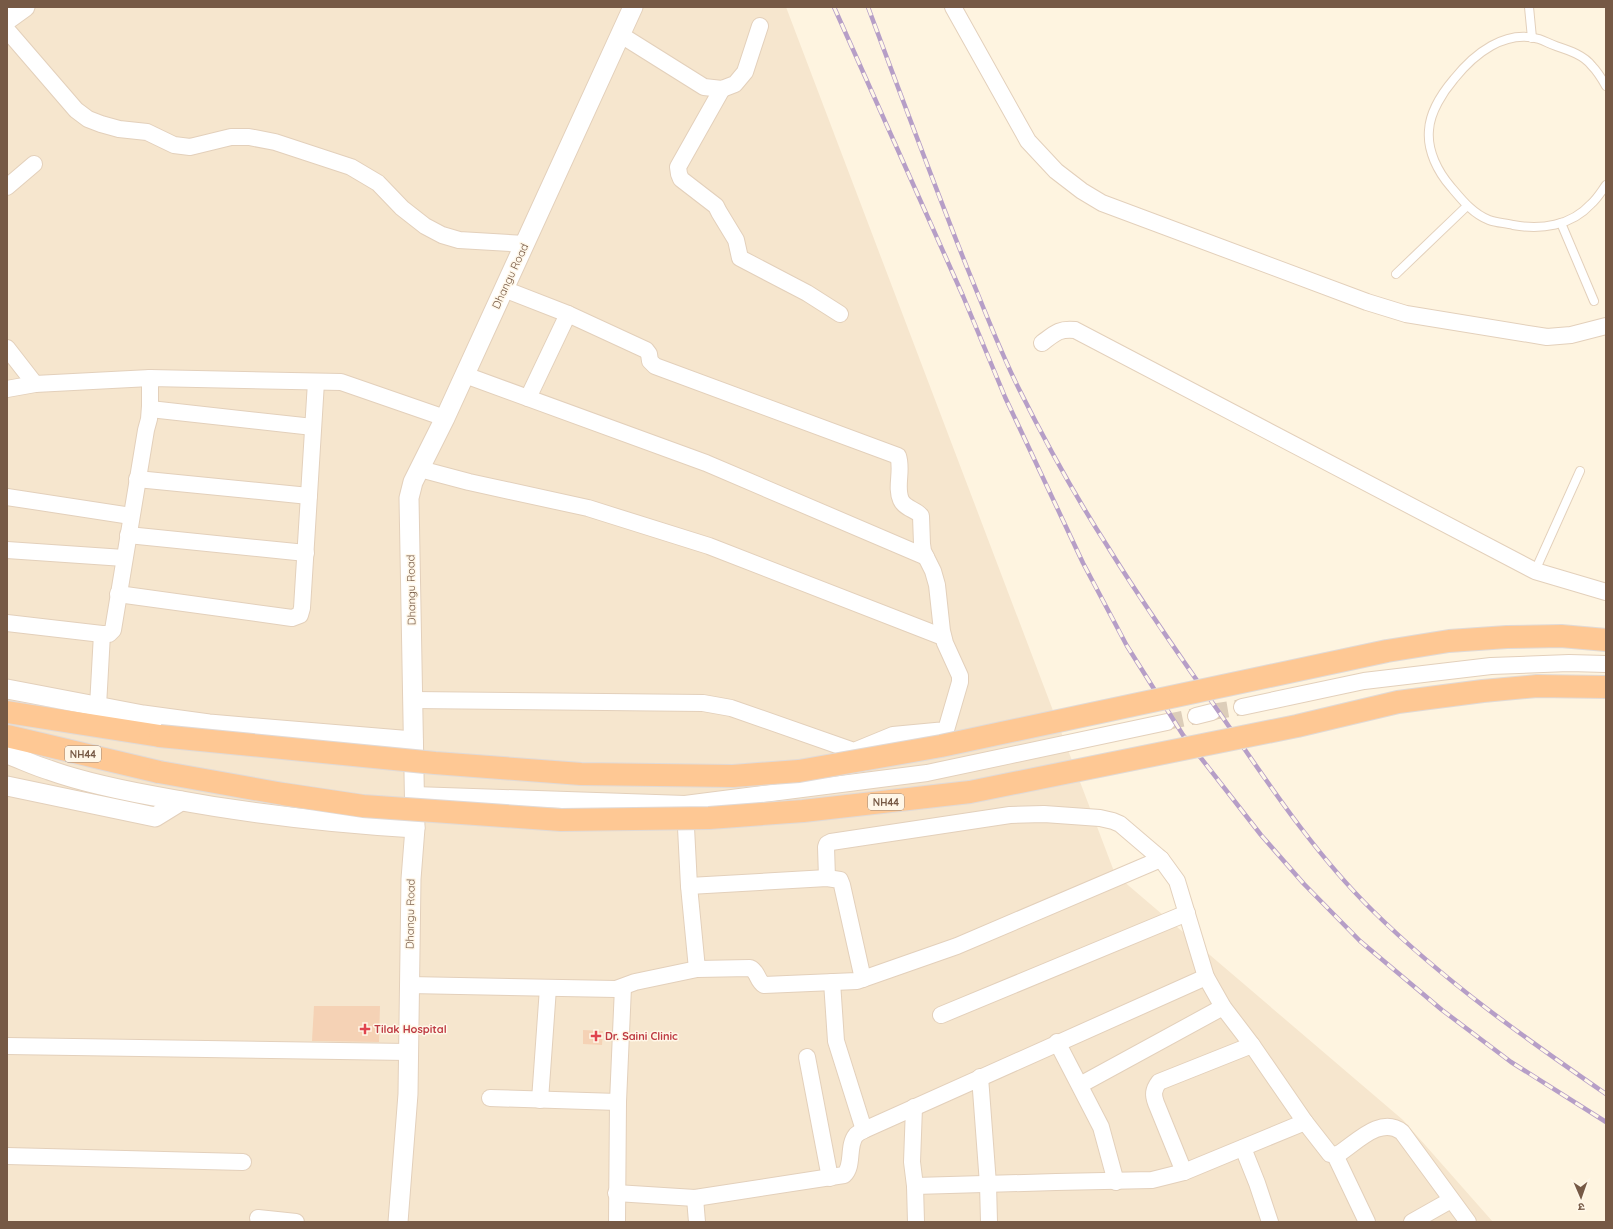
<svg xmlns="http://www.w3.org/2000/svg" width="1613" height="1229" viewBox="0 0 1613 1229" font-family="Quicksand,'Noto Sans Devanagari',sans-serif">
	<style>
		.residential { fill: #f6e6ce }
		.building { fill: #f5d2b5 }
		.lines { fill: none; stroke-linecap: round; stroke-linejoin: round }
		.minor-tunnel { stroke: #dccdb9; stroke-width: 16; stroke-dasharray: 16 8; stroke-linecap: butt }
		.service-casing { stroke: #e3d0bb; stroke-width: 10 }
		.minor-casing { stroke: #e3d0bb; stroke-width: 18 }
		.tertiary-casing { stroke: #e3d0bb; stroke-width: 21 }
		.trunk-casing { stroke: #e1dad6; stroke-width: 24 }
		.service { stroke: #fff; stroke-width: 8 }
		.minor { stroke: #fff; stroke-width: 16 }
		.tertiary { stroke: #fff; stroke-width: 19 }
		.trunk { stroke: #fec894; stroke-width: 22 }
		.rail-casing { stroke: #b69ec7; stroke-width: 4.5 }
		.rail { stroke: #fff7e8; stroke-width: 3; stroke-dasharray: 9; stroke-linecap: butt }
		.trunk-bridge-casing { stroke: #e1dad6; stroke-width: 24; stroke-linecap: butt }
		.trunk-bridge { stroke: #fec894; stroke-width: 22 }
		.health-dot { fill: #e0444e; stroke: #fff7e8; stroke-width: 1.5 }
		.labels { text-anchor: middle; stroke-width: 3; stroke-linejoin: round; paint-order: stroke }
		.shield { fill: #fff7e8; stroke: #9f8876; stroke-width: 1 }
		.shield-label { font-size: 10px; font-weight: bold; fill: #765945 }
		.street-label { font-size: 11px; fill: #765945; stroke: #fff7e8 }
		.health-label { font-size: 11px; font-weight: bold; fill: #be3a42; stroke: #fff7e8; text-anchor: start }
	</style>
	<rect width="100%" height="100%" fill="#fef4e0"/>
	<polygon class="residential" points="7,7 786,7 1115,874 1403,1120 1493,1222 7,1222"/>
	<g class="building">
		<polygon points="314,1006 380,1006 379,1042 312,1041"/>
		<polygon points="583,1030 603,1031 602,1045 583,1044"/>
	</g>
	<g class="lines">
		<g class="minor-tunnel">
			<polyline points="1212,712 1242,707"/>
			<polyline points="1167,722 1196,716"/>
		</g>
		<defs>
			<g id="service">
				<polyline points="1529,7 1532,38"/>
				<path d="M1606,86C1602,79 1598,72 1592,66C1584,55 1568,50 1556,46C1550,44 1545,41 1539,39C1505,29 1474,54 1454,79C1443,92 1430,112 1429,130C1427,151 1438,172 1451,187C1462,200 1473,214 1489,220C1497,223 1506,223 1513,225C1541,230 1571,226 1591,204C1597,199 1601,192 1606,185"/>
				<polyline points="1561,223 1594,301"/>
				<polyline points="1396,274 1467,206"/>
				<polyline points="1535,571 1580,471"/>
			</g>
			<g id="minor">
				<polyline points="953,7 1028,141 1056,171 1082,191 1102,203 1367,302 1406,314 1547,337 1571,335 1606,326"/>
				<polyline points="7,30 76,110 88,119 101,124 119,129 147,132 174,145 190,147 231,137 249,137 275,142 351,167 378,183 402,208 425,226 442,235 459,240 525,244"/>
				<polyline points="621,35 704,87 722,89 735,84 745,72 760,26"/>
				<polyline points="722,89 678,167 679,174 681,179 716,206 719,212 736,240 740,258 807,293 840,314"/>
				<polyline points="7,187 34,164"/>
				<path d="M1042,343C1054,334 1059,328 1075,330L1535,571L1606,592"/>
				<polyline points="7,348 35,384"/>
				<polyline points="465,375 706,463 926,557"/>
				<polyline points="7,389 35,384 150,378 341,382 445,418"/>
				<polyline points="528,398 568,314"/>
				<polyline points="150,409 313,427"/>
				<polyline points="420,469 469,482 588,508 709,546 943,637"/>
				<polyline points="137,479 309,496"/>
				<polyline points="7,497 131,516"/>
				<polyline points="128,535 306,553"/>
				<polyline points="7,550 124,558"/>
				<polyline points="118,594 292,618 300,615 302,608 316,382"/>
				<polyline points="7,623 102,634 109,634 113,630 146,430 149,419 150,406 150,378"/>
				<path d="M413,700L703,703L731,708L854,751L893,735L946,730L960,682V676L945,643L942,631L937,585L933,571L923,551L922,544L921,516C916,509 905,509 901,500C895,487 903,470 898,456L655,366L650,361L649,354L646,350L568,314L504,289"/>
				<polyline points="98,706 102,634"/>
				<polyline points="1242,707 1364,681 1491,666 1569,663 1606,664"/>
				<polyline points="1196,716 1212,712"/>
				<polyline points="414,795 685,804 927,773 1167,722"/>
				<polyline points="685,808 689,886 697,969"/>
				<path d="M827,878L826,847L827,844L831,842L1010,815L1044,814L1100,818L1113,821L1120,824L1161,859L1177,881L1206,977L1223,1007L1252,1045L1305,1122L1330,1154L1335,1155L1340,1153C1358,1141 1381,1116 1402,1132L1468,1222"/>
				<polyline points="689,886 827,878 840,880 842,885 863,979"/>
				<polyline points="832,982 836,1041 864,1130"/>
				<path d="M409,985L616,989L635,982L697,969L750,968C758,971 757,981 764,985L857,981L957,946L1161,859"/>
				<polyline points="941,1015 1187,913"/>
				<polyline points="1057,1042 1101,1127 1116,1182"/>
				<polyline points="7,1046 408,1052"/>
				<polyline points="807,1057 830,1178"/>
				<polyline points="980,1077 988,1184 989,1222"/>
				<polyline points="1080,1085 1223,1007"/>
				<polyline points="490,1098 618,1102"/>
				<polyline points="540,1100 548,988"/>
				<polyline points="914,1107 912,1162 915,1186 916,1222"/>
				<polyline points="1243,1148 1257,1183 1270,1222"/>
				<polyline points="1335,1155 1367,1222"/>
				<polyline points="7,1156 243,1162"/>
				<path d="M1184,1172L1156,1103C1153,1095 1153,1090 1159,1082L1252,1045"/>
				<polyline points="915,1186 1056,1182 1152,1180 1184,1172 1305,1122"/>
				<path d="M616,1193L695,1198L844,1175C854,1166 847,1146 856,1135C858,1133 862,1131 864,1130L1206,977"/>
				<polyline points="695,1198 697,1222"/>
				<polyline points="258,1218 296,1222"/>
				<polyline points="617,1222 618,1102 623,987"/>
				<polyline points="1412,1222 1451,1200"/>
			</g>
			<g id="tertiary">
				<polyline points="7,20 25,7"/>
				<polyline points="7,689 143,715 209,724 413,741"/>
				<path d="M7,754C21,759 35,766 49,770C88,784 130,792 171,799C251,814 333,823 415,828"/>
				<polyline points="7,786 155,817 181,801"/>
				<polyline points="398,1222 408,1094 411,879 415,828 409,498 413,482 445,418 633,7"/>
			</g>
			<g id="trunk">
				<polyline points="7,712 160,736"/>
				<polyline points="7,736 159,772"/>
			</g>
		</defs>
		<use href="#service" class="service-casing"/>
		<use href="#minor" class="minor-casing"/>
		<use href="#tertiary" class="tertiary-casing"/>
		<use href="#trunk" class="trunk-casing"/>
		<use href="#service" class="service"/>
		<use href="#minor" class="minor"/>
		<use href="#tertiary" class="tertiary"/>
		<use href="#trunk" class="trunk"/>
		<defs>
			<g id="rail">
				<polyline points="834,7 963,296 1005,397 1083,563 1127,646 1183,735 1261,835 1304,884 1360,941 1442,1010 1511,1062 1606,1122"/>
				<path d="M868,7C900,93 932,179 966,265C983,306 999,349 1019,389C1046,443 1075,496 1108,547C1143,604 1182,659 1221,715C1268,783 1314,853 1373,911C1444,981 1525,1038 1606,1094"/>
			</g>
		</defs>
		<use href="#rail" class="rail-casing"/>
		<use href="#rail" class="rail"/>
		<defs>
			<g id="trunk-bridge">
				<polyline points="160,736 435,763 581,774 733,776 799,771 941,746 1387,651 1449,641 1507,637 1561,636 1606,640"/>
				<polyline points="159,772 283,794 363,806 561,820 709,818 803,811 970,792 1297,726 1398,702 1483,691 1537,686 1606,687"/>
			</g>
		</defs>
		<use href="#trunk-bridge" class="trunk-bridge-casing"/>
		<use href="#trunk-bridge" class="trunk-bridge"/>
	</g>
	<g class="health-dot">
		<path d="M363 1023h4v4h4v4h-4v4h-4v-4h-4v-4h4z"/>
		<path d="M594 1030h4v4h4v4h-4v4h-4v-4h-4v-4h4z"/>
	</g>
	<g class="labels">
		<g class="shield">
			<rect x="65" y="746" width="36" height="16" rx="3"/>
			<rect x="868" y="794" width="36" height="16" rx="3"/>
		</g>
		<g class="shield-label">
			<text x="83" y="758">NH44</text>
			<text x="886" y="806">NH44</text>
		</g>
		<g class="street-label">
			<text transform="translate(510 276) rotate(-65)" y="4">Dhangu Road</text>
			<text transform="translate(411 590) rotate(-91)" y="4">Dhangu Road</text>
			<text transform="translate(410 914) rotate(-89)" y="4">Dhangu Road</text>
		</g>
		<g class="health-label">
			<text x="374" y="1033">Tilak Hospital</text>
			<text x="605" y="1040">Dr. Saini Clinic</text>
		</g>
	</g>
	<rect width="1613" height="1229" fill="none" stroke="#765945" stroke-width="16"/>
	<g transform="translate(1581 1197) rotate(178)" stroke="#fff7e8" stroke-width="3" paint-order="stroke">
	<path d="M0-3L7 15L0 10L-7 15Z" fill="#765945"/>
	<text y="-6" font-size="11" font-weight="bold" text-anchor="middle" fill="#765945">उ</text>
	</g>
</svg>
